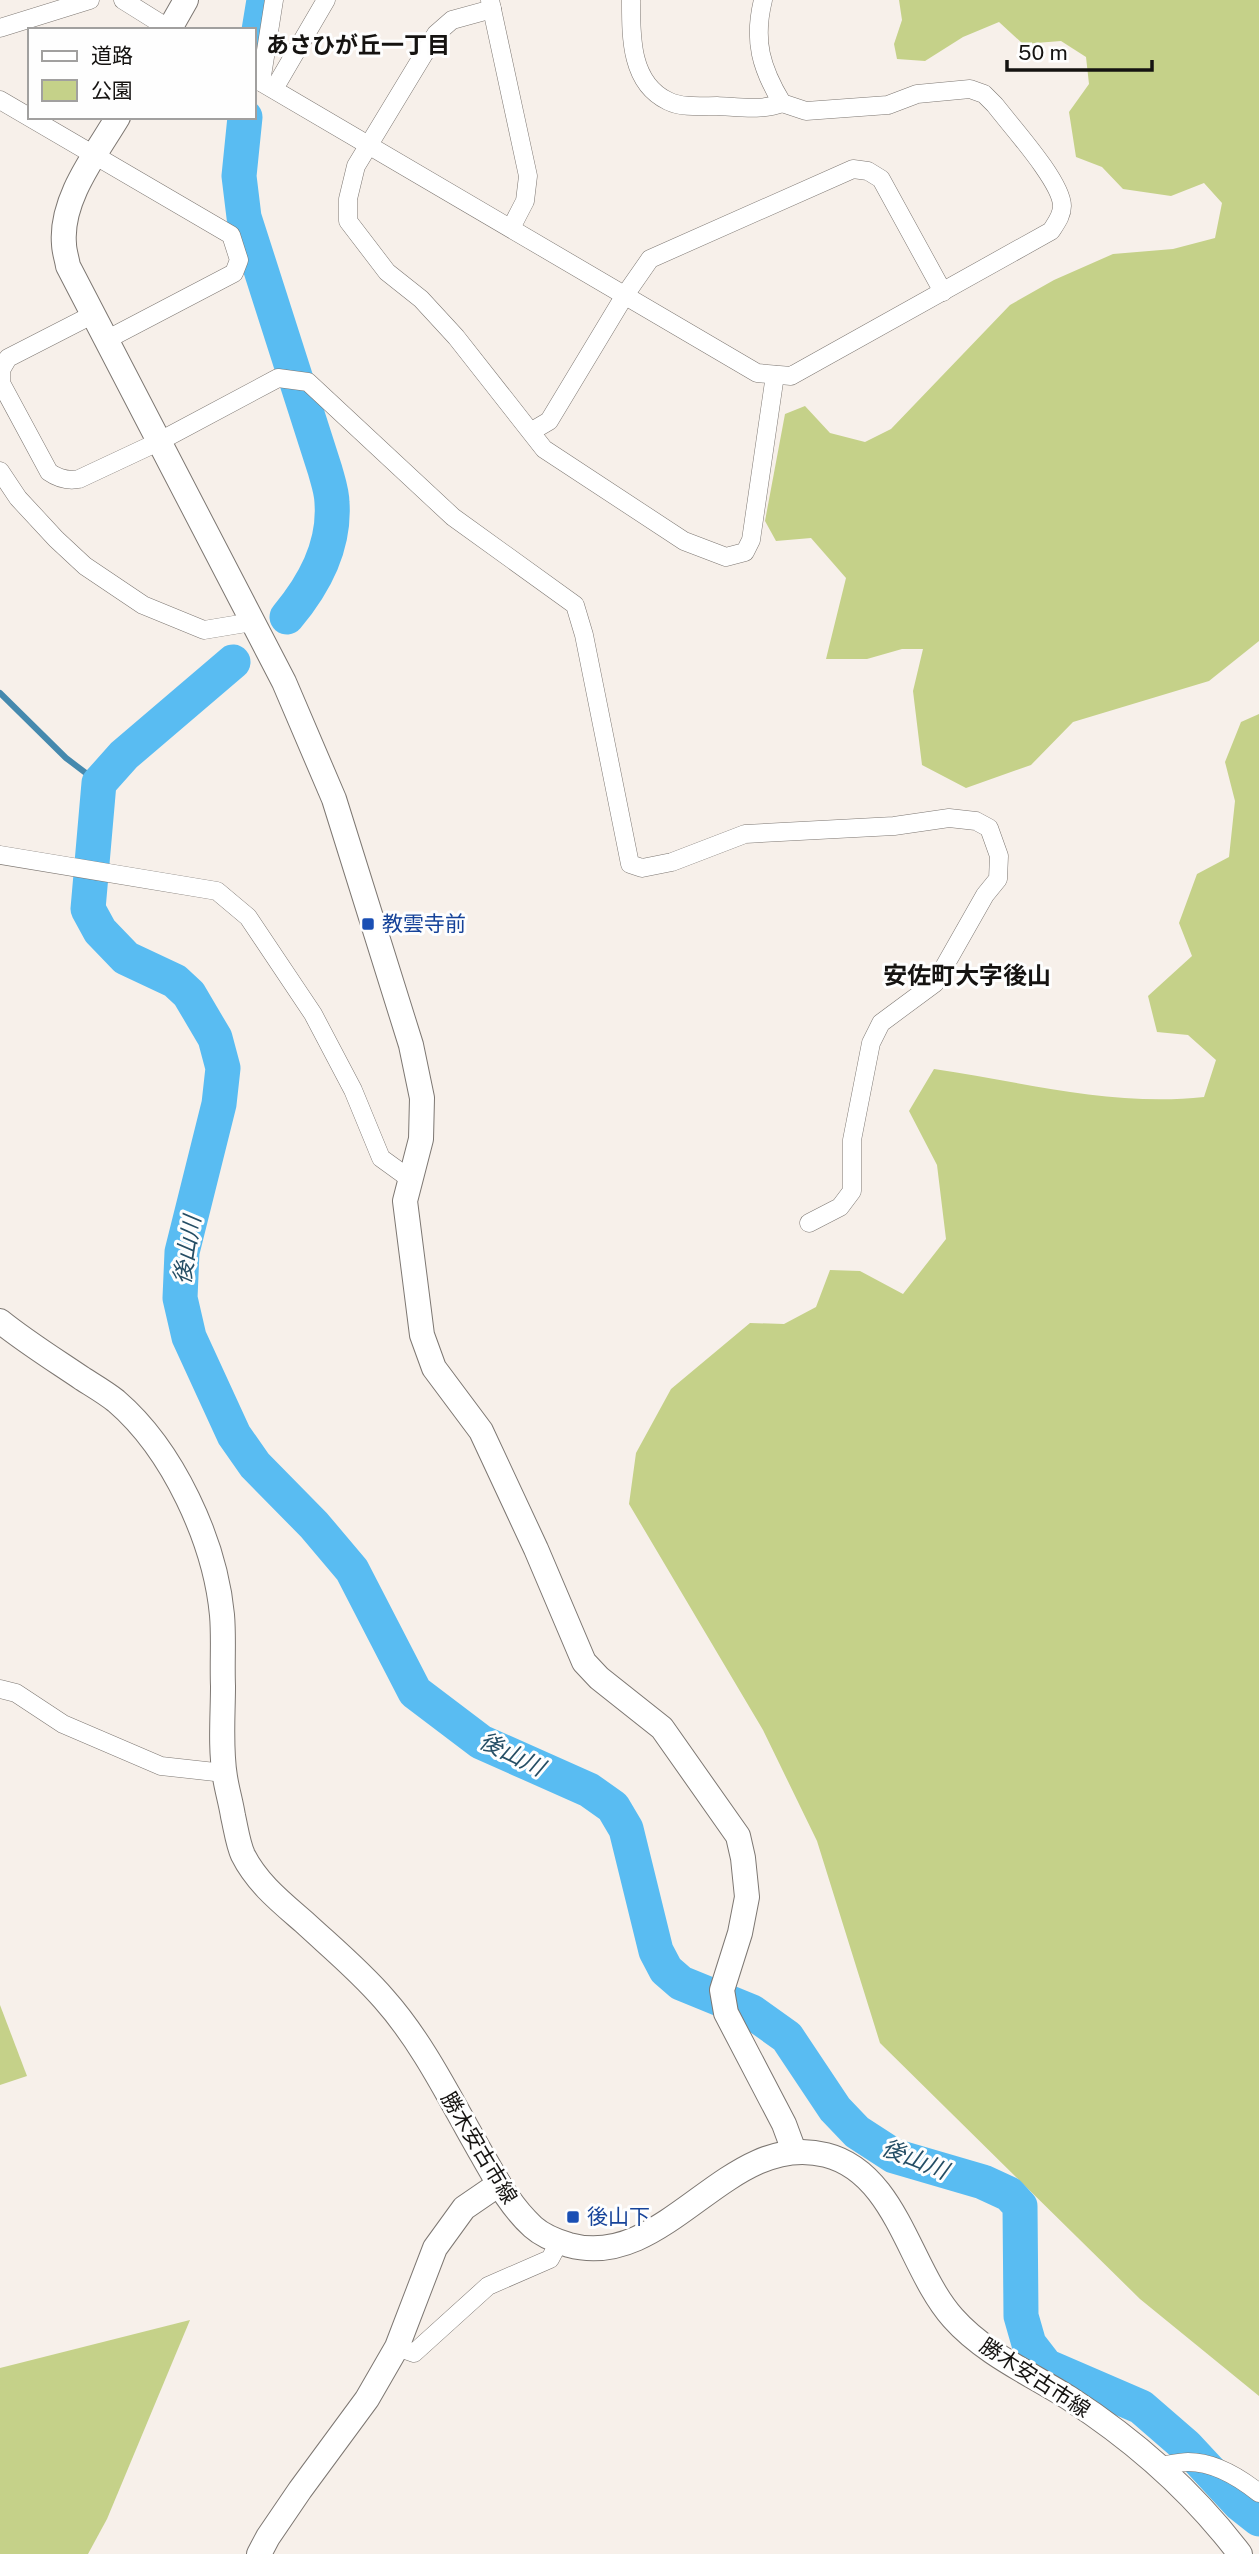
<svg xmlns="http://www.w3.org/2000/svg" width="1259" height="2554" viewBox="0 0 1259 2554" font-family="'Public Sans','Noto Sans JP',sans-serif">
	<style>
		.green { fill: #c5d189 }
		.lines { fill: none; stroke-linecap: round; stroke-linejoin: round }
		.stream { stroke: #4589ae; stroke-width: 6 }
		.river { stroke: #59bcf2; stroke-width: 35 }
		.street-casing { stroke: #7d7772; stroke-width: 19 }
		.secondary-casing { stroke: #7d7772; stroke-width: 26 }
		.street { stroke: #fff; stroke-width: 18 }
		.secondary { stroke: #fff; stroke-width: 24 }
		.transit-dot { fill: #1a4fb4; stroke: #fefefe; stroke-width: 2.5 }
		.labels { text-anchor: middle; stroke-width: 6; stroke-linejoin: round; paint-order: stroke }
		.transit-label { font-size: 21px; fill: #164399; stroke: #fefefe; text-anchor: start }
		.street-label { font-size: 21px; fill: #151311; stroke: #fefefe }
		.neighbourhood-label { font-size: 23px; font-weight: bold; fill: #151311; stroke: #fefefe }
		.water-label { font-size: 23px; font-style: italic; fill: #254e65; stroke: #fefefe }
		.quarter-label { font-size: 24px; font-weight: bold; fill: #151311; stroke: #fefefe }
	</style>
	<rect width="100%" height="100%" fill="#f7f0ea"/>
	<g class="green">
		<polygon points="899,0 1259,0 1259,641 1209,681 1073,722 1031,765 966,788 922,765 913,691 923,649 902,649 867,659 826,659 846,578 811,538 776,541 765,521 785,414 805,406 830,433 865,442 891,429 1010,305 1054,280 1113,254 1173,249 1215,238 1222,203 1204,183 1171,196 1123,189 1102,167 1076,157 1069,112 1089,84 1086,57 1061,41 1023,44 999,22 963,37 925,61 897,59 894,44 902,20"/>
		<path d="M1259,714V2396L1140,2299L880,2043L817,1841L763,1730L629,1504L636,1453L671,1389L750,1323L784,1324L816,1307L830,1270L860,1271L903,1294L946,1239L937,1165L909,1111L934,1069C1023,1082 1114,1107 1204,1097L1216,1060L1188,1035L1157,1032L1148,996L1192,956L1179,923L1197,874L1229,857L1235,801L1225,762L1241,722Z"/>
		<polygon points="0,2005 27,2076 0,2085"/>
		<polygon points="190,2320 107,2519 88,2554 0,2554 0,2368"/>
	</g>
	<g class="lines">
		<polyline class="stream" points="0,693 66,758 99,783"/>
		<g class="river">
			<polyline points="254,61 264,0"/>
			<path d="M245,117L239,176L244,217L325,470C328,481 332,492 332,503C335,547 314,585 287,617"/>
			<polyline points="233,662 124,755 99,783 88,909 100,931 126,958 175,981 189,994 215,1038 223,1068 219,1104 182,1252 180,1298 189,1337 234,1435 255,1465 314,1525 352,1570 415,1692 481,1742 589,1790 613,1807 626,1829 656,1951 666,1970 681,1983 752,2012 787,2037 835,2109 857,2132 894,2156 983,2182 1009,2194 1020,2206 1021,2316 1029,2344 1046,2366 1141,2407 1186,2446 1240,2504 1259,2519"/>
		</g>
		<defs>
			<g id="street">
				<polyline points="123,0 171,30"/>
				<polyline points="490,0 528,176 525,201 511,228"/>
				<path d="M631,0C631,36 630,83 668,101C682,108 702,106 717,106C739,107 761,111 782,103"/>
				<polyline points="492,9 452,20 436,34 356,166 348,199 348,221 387,272 421,299 456,337 544,449 684,541 726,557 745,552 751,540 775,375"/>
				<polyline points="0,28 90,0"/>
				<path d="M254,78L757,373L791,376L1051,231C1056,223 1062,216 1062,206C1062,182 1011,126 995,105L984,94L970,89L917,94L888,105L806,111L782,103C761,68 753,41 763,0"/>
				<polyline points="261,82 274,0"/>
				<polyline points="274,89 326,0"/>
				<polyline points="0,100 231,235 239,260 234,273 106,340"/>
				<path d="M92,315L8,358L1,370V383L49,472C59,479 68,481 79,479L158,442L278,378L308,382L453,517L575,605L584,635L630,864L642,868L672,862L745,834L894,826L949,818L976,821L989,828L999,856L998,879L985,895L935,983L881,1023L871,1043L852,1140V1191L840,1207L809,1223"/>
				<polyline points="532,431 549,421 625,295 650,259 853,169 868,171 881,179 943,292"/>
				<polyline points="0,471 18,498 56,539 85,566 143,605 204,630 252,622"/>
				<polyline points="0,855 217,891 248,917 313,1014 353,1090 381,1158 410,1179"/>
				<polyline points="0,1689 16,1693 63,1724 161,1766 224,1773"/>
				<polyline points="397,2347 414,2353 488,2286 550,2259 559,2242"/>
				<path d="M1160,2466C1168,2465 1179,2462 1188,2462C1214,2462 1239,2477 1259,2493"/>
			</g>
			<g id="secondary">
				<polyline points="169,30 186,0"/>
				<path d="M118,117C96,154 60,199 64,244C64,251 67,259 68,266L284,682L334,799L411,1045L422,1098L421,1139L405,1201L422,1335L434,1368L481,1431L536,1549L584,1662L599,1678L662,1728L738,1836L743,1858L747,1897L740,1933L722,1990L726,2013L784,2124L794,2151"/>
				<path d="M0,1321C26,1342 55,1360 83,1379C94,1386 106,1393 116,1401C173,1450 215,1541 222,1615C224,1638 222,1662 223,1686C223,1715 220,1747 225,1777C227,1790 231,1803 233,1816C236,1829 238,1844 243,1855C257,1883 281,1902 304,1922C331,1947 360,1971 384,1999C424,2044 451,2101 481,2153C496,2179 510,2206 533,2227C543,2236 556,2241 569,2245C666,2272 728,2129 826,2155C897,2173 909,2269 953,2318C984,2353 1029,2373 1069,2398C1134,2440 1193,2492 1240,2554"/>
				<polyline points="259,2554 268,2537 300,2490 367,2399 397,2347 435,2248 464,2208 499,2184"/>
			</g>
		</defs>
		<use href="#street" class="street-casing"/>
		<use href="#secondary" class="secondary-casing"/>
		<use href="#street" class="street"/>
		<use href="#secondary" class="secondary"/>
	</g>
	<g class="transit-dot">
		<rect x="361" y="917" width="14" height="14" rx="3.5"/>
		<rect x="566" y="2210" width="14" height="14" rx="3.5"/>
	</g>
	<g class="labels">
		<g class="transit-label">
			<text x="382" y="931">教雲寺前</text>
			<text x="587" y="2224">後山下</text>
		</g>
		<g class="street-label">
			<text transform="translate(479 2148) rotate(59)" y="7">勝木安古市線</text>
			<text transform="translate(1035 2378) rotate(33)" y="7">勝木安古市線</text>
		</g>
		<g class="neighbourhood-label">
			<text x="358" y="53">あさひが丘一丁目</text>
		</g>
		<g class="water-label">
			<text transform="translate(187 1250) rotate(-81)" y="8">後山川</text>
			<text transform="translate(512 1754) rotate(26)" y="8">後山川</text>
			<text transform="translate(915 2159) rotate(22)" y="8">後山川</text>
		</g>
		<g class="quarter-label">
			<text x="967" y="984">安佐町大字後山</text>
		</g>
	</g>
	<rect x="28" y="28" width="228" height="91" fill="#fefefe" stroke="#a1a09f" stroke-width="2"/>
	<rect x="42" y="51" width="35" height="10" fill="#ffffff" stroke="#a1a09f" stroke-width="2"/>
	<text x="91" y="63" font-size="21" fill="#151311">道路</text>
	<rect x="42" y="80" width="35" height="21" fill="#c5d189" stroke="#a1a09f" stroke-width="2"/>
	<text x="91" y="98" font-size="21" fill="#151311">公園</text>
	<path d="M1007 60v10h145v-10" fill="none" stroke="#151311" stroke-width="3.5"/>
	<text x="1018" y="60" font-size="21" fill="#151311" stroke="#fefefe" stroke-width="5" paint-order="stroke">50 m</text>
</svg>
